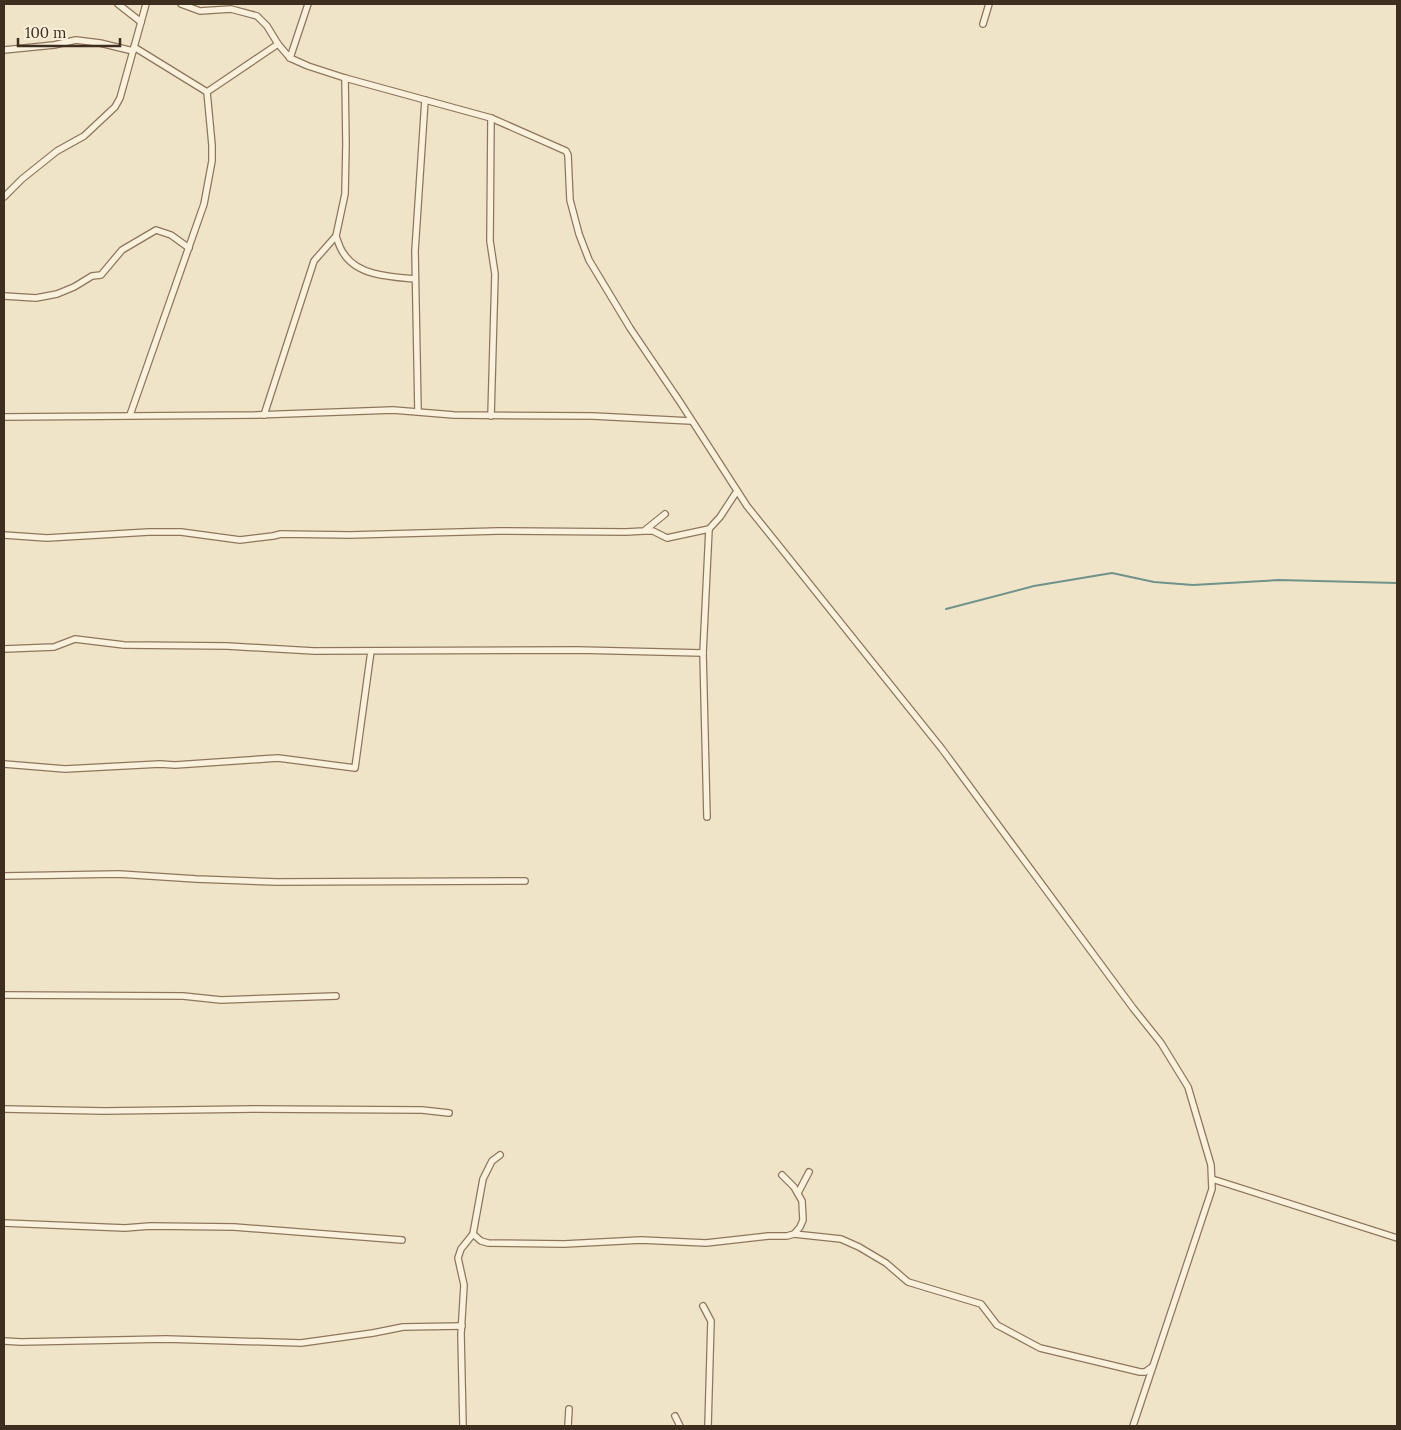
<svg xmlns="http://www.w3.org/2000/svg" width="1401" height="1430" viewBox="0 0 1401 1430" font-family="Lora,serif">
	<style>
		.lines { fill: none; stroke-linecap: round; stroke-linejoin: round }
		.stream { stroke: #6f938a; stroke-width: 2 }
		.minor-casing { stroke: #8d765c; stroke-width: 8 }
		.minor { stroke: #faf1dc; stroke-width: 5.5 }
	</style>
	<rect width="100%" height="100%" fill="#f0e4c8"/>
	<g class="lines">
		<polyline class="stream" points="946,609 1034,586 1112,573 1154,582 1193,585 1279,580 1397,583"/>
		<defs>
			<g id="minor">
				<polyline points="118,4 141,22"/>
				<polyline points="181,4 200,11 231,9 257,16 267,26 278,44"/>
				<polyline points="983,24 989,4"/>
				<polyline points="134,47 207,92 278,44 290,58 308,66 345,78 491,118 566,151 568,155 570,200 579,234 589,260 630,328 680,402 747,506 942,749 1133,1008 1161,1043 1188,1087 1211,1165 1212,1189 1133,1426"/>
				<polyline points="4,50 54,45 76,40 100,43 133,51"/>
				<polyline points="290,58 308,4"/>
				<polyline points="4,197 22,179 57,151 84,136 115,107 120,98 146,4"/>
				<path d="M336,236C338,242 340,249 344,254C358,276 392,277 415,279"/>
				<polyline points="4,296 36,298 57,294 74,287 92,276 101,275 122,250 156,230 171,235 189,248"/>
				<polyline points="418,411 415,251 425,100"/>
				<polyline points="130,415 204,204 212,161 212,145 207,92"/>
				<polyline points="264,415 314,261 336,236 345,194 346,144 345,78"/>
				<polyline points="491,416 495,274 490,241 491,118"/>
				<polyline points="4,417 256,415 393,410 454,415 593,416 691,421"/>
				<polyline points="646,531 653,531 667,538 709,529"/>
				<polyline points="4,535 47,538 149,532 181,532 240,540 273,536 281,534 350,535 498,531 626,532 644,531 665,514"/>
				<polyline points="4,649 54,647 75,639 124,645 227,646 314,651 578,650 703,653"/>
				<polyline points="4,764 65,769 160,764 175,765 278,758 355,768 371,651"/>
				<polyline points="707,817 703,653 709,529 720,517 737,491"/>
				<polyline points="4,876 119,874 196,879 277,882 525,881"/>
				<polyline points="4,995 183,996 221,1000 336,996"/>
				<polyline points="4,1109 104,1111 253,1109 422,1110 449,1113"/>
				<polyline points="1212,1179 1397,1238"/>
				<polyline points="798,1193 809,1172"/>
				<polyline points="4,1223 125,1228 150,1226 234,1227 402,1240"/>
				<polyline points="473,1234 481,1241 488,1243 564,1244 641,1240 706,1243 768,1236 787,1236 794,1234 800,1227 803,1220 802,1201 794,1187 782,1175"/>
				<polyline points="794,1234 841,1239 859,1247 886,1263 908,1282 981,1304 997,1325 1040,1348 1140,1372 1145,1372 1152,1367"/>
				<polyline points="703,1306 711,1321 708,1426"/>
				<polyline points="4,1341 21,1342 166,1339 301,1343 373,1333 403,1327 462,1326"/>
				<polyline points="675,1416 680,1426"/>
				<polyline points="463,1426 461,1334 464,1285 458,1258 461,1249 473,1234 483,1179 492,1161 500,1155"/>
				<polyline points="568,1426 569,1409"/>
			</g>
		</defs>
		<use href="#minor" class="minor-casing"/>
		<use href="#minor" class="minor"/>
	</g>
	<rect width="1401" height="1430" fill="none" stroke="#3d2e20" stroke-width="10"/>
	<path d="M18 38v8h102v-8" fill="none" stroke="#3d2e20" stroke-width="2.5"/>
	<text x="25" y="38" font-size="15" fill="#3d2e20" stroke="#f7eed8" stroke-width="4" paint-order="stroke">100 m</text>
</svg>
